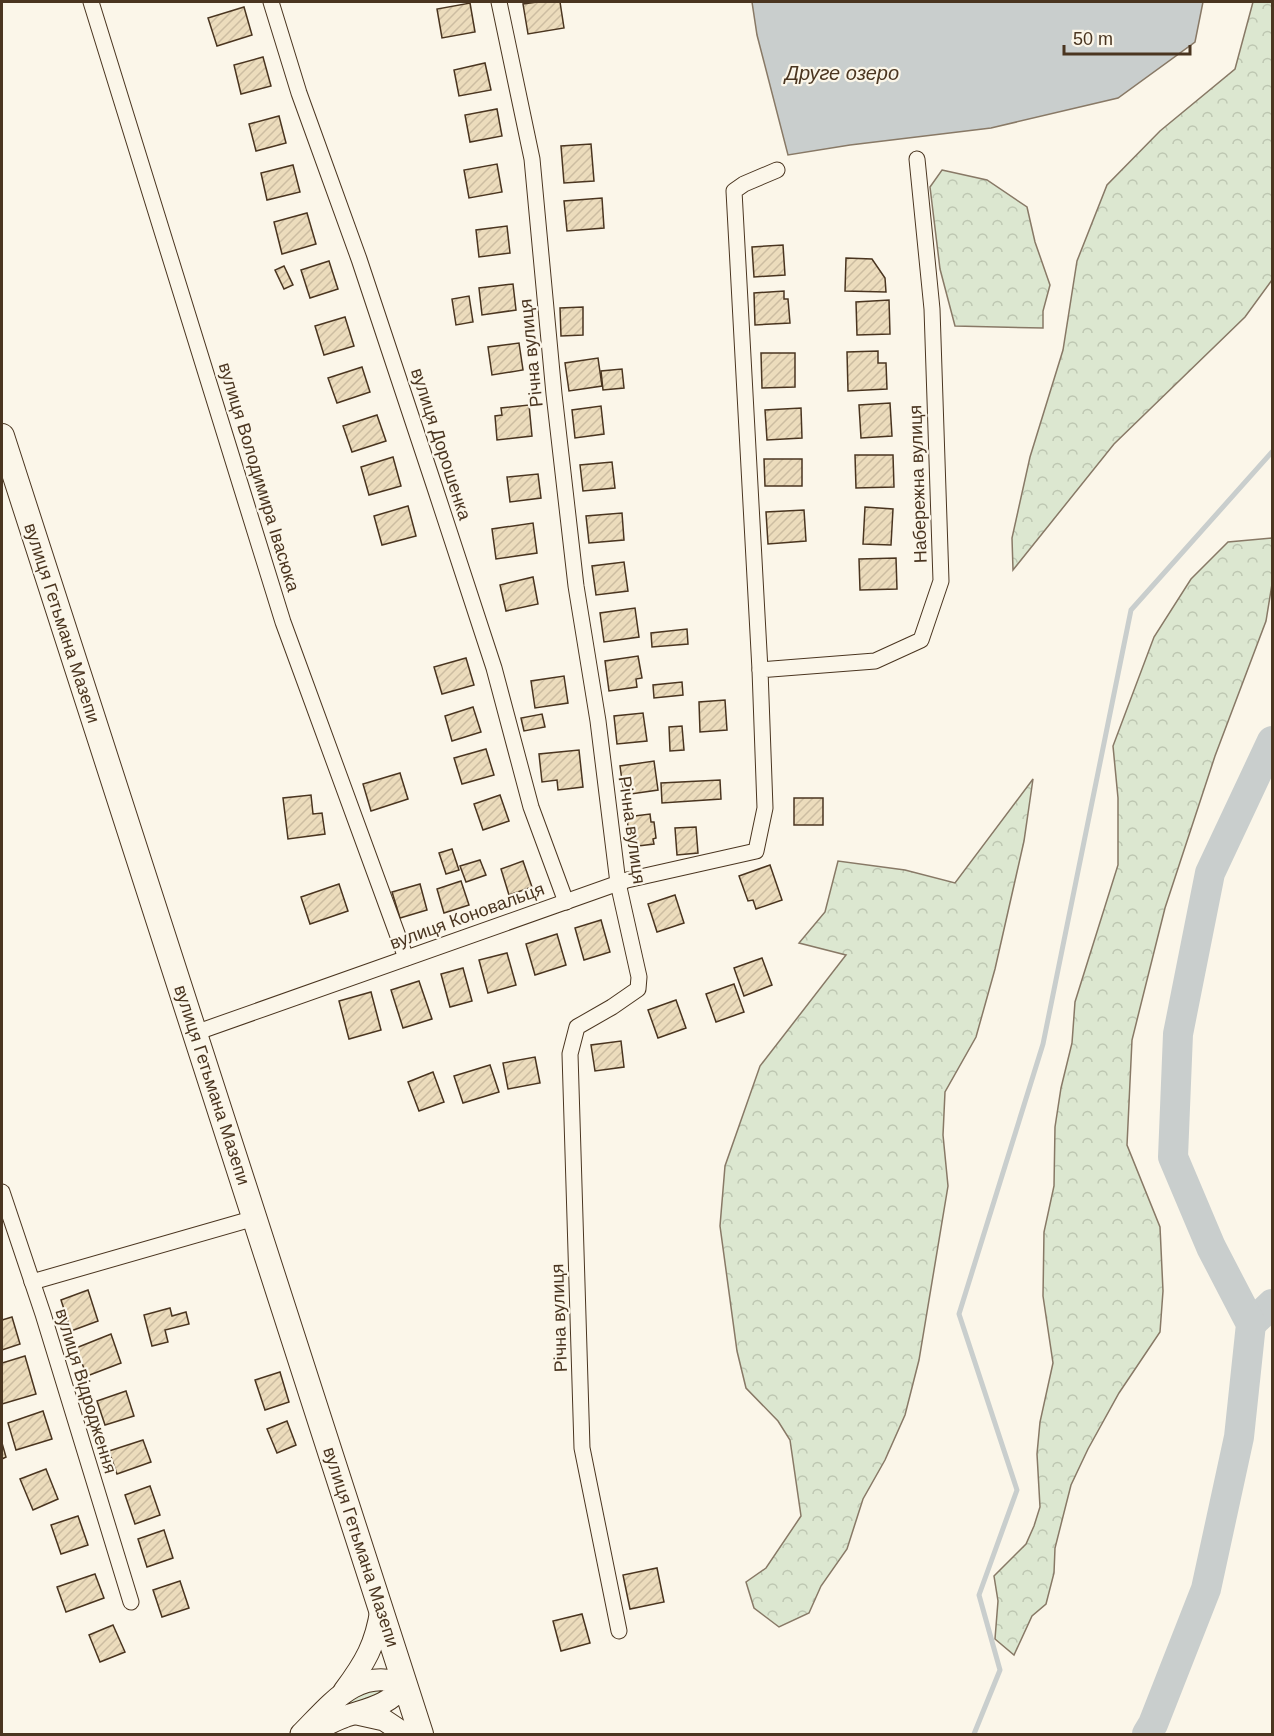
<svg xmlns="http://www.w3.org/2000/svg" width="1274" height="1736" viewBox="0 0 1274 1736" font-family="Helvetica,sans-serif">
	<style>
		.green { fill: #dce7d0; stroke: #887966; stroke-width: 1.5 }
		.forest { fill: url(#forest-crowns); stroke: #887966; stroke-width: 1.5 }
		.water { fill: #c9cecd; stroke: #887966; stroke-width: 1.5 }
		.lines { fill: none; stroke-linecap: round; stroke-linejoin: round }
		.stream { stroke: #c9cecd; stroke-width: 5 }
		.river { stroke: #c9cecd; stroke-width: 30 }
		.building { fill: url(#building-hatch); stroke: #4a3520; stroke-width: 1.5 }
		.street-casing { stroke: #4a3520; stroke-width: 17 }
		.secondary-casing { stroke: #4a3520; stroke-width: 23 }
		.primary-casing { stroke: #4a3520; stroke-width: 26 }
		.street { stroke: #fbf6e9; stroke-width: 15 }
		.secondary { stroke: #fbf6e9; stroke-width: 21 }
		.primary { stroke: #fbf6e9; stroke-width: 24 }
		.labels { text-anchor: middle; stroke-width: 4.5; stroke-linejoin: round; paint-order: stroke }
		.street-label { font-size: 18px; fill: #4a3520; stroke: #fbf6e9 }
		.water-label { font-size: 20px; font-style: italic; fill: #4a3520; stroke: #fbf6e9 }
	</style>
	<defs>
		<pattern id="forest-crowns" width="20" height="18" patternUnits="userSpaceOnUse" patternTransform="scale(1.5)"><rect width="20" height="18" fill="#dce7d0"/><path d="M2 6a3 3 0 1 1 6 0M12 15a3 3 0 1 1 6 0" fill="none" stroke="#bec7b2"/></pattern>
		<pattern id="building-hatch" width="6" height="6" patternUnits="userSpaceOnUse" patternTransform="scale(1.5)"><rect width="6" height="6" fill="#ecdcbc"/><path d="M-1 1l2-2M0 6l6-6M5 7l2-2" fill="none" stroke="#ccbda1"/></pattern>
	</defs>
	<rect width="100%" height="100%" fill="#fbf6e9"/>
	<path class="green" d="M390,1688C376,1699 357,1705 338,1706L359,1691Z"/>
	<g class="forest">
		<polygon points="1253,2 1272,2 1272,280 1245,317 1114,444 1013,570 1012,538 1030,457 1063,350 1077,261 1107,185 1160,131 1235,69"/>
		<polygon points="942,170 987,180 1027,207 1035,242 1050,285 1043,311 1043,328 955,326 940,269 930,187"/>
		<polygon points="1272,538 1272,584 1266,621 1215,756 1165,908 1132,1040 1127,1145 1160,1227 1163,1291 1160,1332 1119,1393 1088,1449 1071,1485 1055,1548 1054,1573 1046,1604 1032,1616 1014,1655 995,1639 998,1601 994,1576 1026,1544 1034,1526 1040,1507 1037,1454 1040,1422 1053,1363 1043,1296 1044,1232 1054,1186 1055,1127 1061,1088 1072,1043 1075,1002 1118,865 1118,798 1113,746 1154,637 1191,579 1228,542"/>
		<polygon points="1033,779 1024,841 995,969 976,1037 945,1092 943,1135 948,1186 919,1360 905,1415 885,1460 863,1499 847,1549 821,1586 809,1613 779,1627 754,1608 746,1582 766,1568 801,1516 790,1440 778,1421 746,1388 737,1351 720,1226 725,1166 760,1066 846,955 799,943 825,912 838,861 905,870 955,883"/>
	</g>
	<polygon class="water" points="752,2 1203,2 1195,42 1118,98 991,128 850,145 788,155 757,35"/>
	<g class="lines">
		<polyline class="stream" points="974,1734 1000,1670 979,1595 1017,1490 959,1314 1043,1044 1131,610 1272,452"/>
		<g class="river">
			<polyline points="1251,1324 1272,1304"/>
			<polyline points="1147,1734 1153,1724 1206,1589 1239,1437 1251,1324 1211,1247 1173,1157 1178,1034 1210,873 1272,741"/>
		</g>
	</g>
	<g class="building">
		<polygon points="537,2 560,2 564,28 528,34 523,4"/>
		<polygon points="470,3 475,32 442,38 437,9"/>
		<polygon points="244,7 252,35 217,46 208,18"/>
		<polygon points="263,57 271,86 241,94 234,65"/>
		<polygon points="485,63 491,90 459,96 454,70"/>
		<polygon points="497,109 502,136 470,142 465,115"/>
		<polygon points="279,116 286,143 256,151 249,124"/>
		<polygon points="591,144 594,181 564,183 561,146"/>
		<polygon points="497,164 502,192 469,198 464,170"/>
		<polygon points="293,165 300,192 267,200 261,173"/>
		<polygon points="602,198 604,228 567,231 564,201"/>
		<polygon points="307,213 316,244 282,254 274,222"/>
		<polygon points="507,226 510,253 479,257 476,230"/>
		<polygon points="783,245 785,275 754,277 752,247"/>
		<polygon points="846,258 872,259 885,278 886,292 845,291"/>
		<polygon points="329,261 338,289 310,298 301,270"/>
		<polygon points="284,266 293,285 284,289 275,270"/>
		<polygon points="513,284 516,310 482,315 479,288"/>
		<polygon points="784,291 784,299 788,299 790,323 755,325 754,293"/>
		<polygon points="469,296 473,322 456,325 452,299"/>
		<polygon points="889,300 890,334 857,335 856,302"/>
		<polygon points="583,307 583,335 561,336 560,308"/>
		<polygon points="345,317 354,346 324,355 315,326"/>
		<polygon points="519,343 523,370 492,375 488,347"/>
		<polygon points="878,351 878,363 886,363 887,389 848,391 847,352"/>
		<polygon points="761,353 795,353 795,387 762,388"/>
		<polygon points="598,358 602,386 569,391 565,363"/>
		<polygon points="362,367 370,392 337,403 328,378"/>
		<polygon points="622,369 624,388 603,390 601,371"/>
		<polygon points="890,403 892,436 861,438 859,405"/>
		<polygon points="529,405 532,436 497,440 495,416 502,415 501,408"/>
		<polygon points="601,406 604,434 575,438 572,410"/>
		<polygon points="801,408 802,438 767,440 765,410"/>
		<polygon points="377,415 386,441 352,452 343,426"/>
		<polygon points="855,455 893,455 894,487 856,488"/>
		<polygon points="393,457 401,486 369,495 361,467"/>
		<polygon points="764,459 802,459 802,486 765,486"/>
		<polygon points="612,462 615,488 583,491 580,465"/>
		<polygon points="538,474 541,498 510,502 507,477"/>
		<polygon points="408,506 416,536 382,545 374,516"/>
		<polygon points="865,507 893,509 891,545 863,544"/>
		<polygon points="804,510 806,541 768,544 766,512"/>
		<polygon points="622,513 624,540 589,543 586,516"/>
		<polygon points="533,523 537,553 496,559 492,529"/>
		<polygon points="896,558 897,589 860,590 859,559"/>
		<polygon points="624,562 628,591 596,595 592,566"/>
		<polygon points="533,577 538,604 506,611 500,585"/>
		<polygon points="635,608 639,637 604,642 600,613"/>
		<polygon points="687,629 688,644 652,647 651,633"/>
		<polygon points="638,656 642,678 636,679 637,687 609,691 605,661"/>
		<polygon points="466,658 474,685 442,694 434,667"/>
		<polygon points="564,676 568,703 535,708 531,681"/>
		<polygon points="682,682 683,695 654,698 653,685"/>
		<polygon points="725,700 727,730 700,732 699,702"/>
		<polygon points="473,707 481,732 452,741 445,716"/>
		<polygon points="643,713 647,741 617,744 614,716"/>
		<polygon points="542,714 545,727 524,731 521,718"/>
		<polygon points="682,726 684,750 670,751 669,727"/>
		<polygon points="486,749 494,775 462,784 454,758"/>
		<polygon points="579,750 583,787 558,790 557,780 542,782 539,754"/>
		<polygon points="654,761 658,790 624,795 620,766"/>
		<polygon points="400,773 408,799 371,811 363,784"/>
		<polygon points="720,780 721,799 662,803 661,783"/>
		<polygon points="311,795 313,814 322,813 325,834 288,839 283,798"/>
		<polygon points="500,795 509,821 483,830 474,804"/>
		<rect x="794" y="798" width="29" height="27"/>
		<polygon points="650,814 651,822 654,822 656,838 653,839 654,844 630,847 627,817"/>
		<polygon points="696,827 698,853 677,855 675,828"/>
		<polygon points="452,849 459,870 446,874 439,853"/>
		<polygon points="480,860 486,875 466,882 460,866"/>
		<polygon points="523,861 532,887 509,895 501,869"/>
		<polygon points="770,865 782,900 756,909 753,900 748,901 739,876"/>
		<polygon points="461,881 469,905 444,913 437,889"/>
		<polygon points="339,884 348,911 310,924 301,897"/>
		<polygon points="420,884 427,910 400,918 392,892"/>
		<polygon points="675,895 684,923 657,932 648,904"/>
		<polygon points="601,920 610,952 584,960 575,928"/>
		<polygon points="557,934 566,965 535,975 526,944"/>
		<polygon points="507,953 516,985 488,993 479,960"/>
		<polygon points="762,958 772,985 744,996 734,968"/>
		<polygon points="463,968 472,1001 450,1007 441,974"/>
		<polygon points="419,981 432,1019 403,1028 391,990"/>
		<polygon points="734,984 744,1012 716,1022 706,994"/>
		<polygon points="371,992 381,1030 349,1039 339,1001"/>
		<polygon points="676,1000 686,1028 658,1038 648,1010"/>
		<polygon points="621,1041 624,1067 595,1071 591,1045"/>
		<polygon points="535,1057 540,1083 508,1089 503,1063"/>
		<polygon points="490,1065 499,1092 463,1103 454,1076"/>
		<polygon points="433,1072 444,1102 419,1111 408,1082"/>
		<polygon points="88,1290 98,1321 71,1331 61,1300"/>
		<polygon points="170,1308 172,1316 186,1312 189,1324 165,1330 168,1342 152,1346 144,1315"/>
		<polygon points="12,1317 20,1344 2,1350 2,1320"/>
		<polygon points="111,1334 121,1363 87,1376 76,1348"/>
		<polygon points="25,1356 36,1394 2,1404 2,1363"/>
		<polygon points="280,1372 289,1402 265,1410 255,1380"/>
		<polygon points="126,1391 134,1416 105,1425 97,1401"/>
		<polygon points="43,1411 52,1439 16,1450 8,1423"/>
		<polygon points="287,1421 296,1445 277,1453 267,1429"/>
		<polygon points="143,1440 151,1462 117,1474 109,1451"/>
		<polygon points="2,1443 6,1457 2,1459"/>
		<polygon points="46,1469 58,1499 33,1510 20,1479"/>
		<polygon points="150,1486 160,1515 135,1524 125,1495"/>
		<polygon points="78,1516 88,1545 61,1554 51,1525"/>
		<polygon points="164,1530 173,1558 147,1567 138,1539"/>
		<polygon points="657,1568 664,1602 630,1609 623,1575"/>
		<polygon points="95,1574 104,1598 66,1612 57,1587"/>
		<polygon points="180,1581 189,1608 162,1617 153,1590"/>
		<polygon points="582,1614 590,1643 561,1651 553,1621"/>
		<polygon points="113,1625 125,1652 100,1662 89,1635"/>
	</g>
	<g class="lines">
		<defs>
			<g id="street">
				<polyline points="91,2 283,622 406,958"/>
				<polyline points="271,2 299,93 359,259 435,488 494,668 531,807 566,902"/>
				<polyline points="499,2 532,159 554,394 576,586 598,721 618,883 639,977 638,989 612,1007 577,1027 570,1054 582,1448 619,1631"/>
				<polyline points="760,670 734,191 744,184 777,170"/>
				<polyline points="195,1033 627,880 756,851 765,808 760,670 875,661 921,640 941,581 932,309 917,159"/>
				<polyline points="2,1192 43,1314 131,1602"/>
				<polyline points="32,1282 255,1218"/>
			</g>
			<g id="secondary">
				<path d="M344,1691C365,1663 376,1644 381,1609"/>
				<polyline points="357,1714 384,1720 405,1734"/>
				<path d="M301,1734C330,1705 359,1665 405,1685C386,1707 369,1708 344,1717C332,1721 321,1728 310,1734"/>
			</g>
			<polyline id="primary" points="2,436 421,1734"/>
		</defs>
		<use href="#street" class="street-casing"/>
		<use href="#secondary" class="secondary-casing"/>
		<use href="#primary" class="primary-casing"/>
		<use href="#street" class="street"/>
		<use href="#secondary" class="secondary"/>
		<use href="#primary" class="primary"/>
	</g>
	<g class="labels">
		<g class="street-label">
			<text transform="translate(531 353) rotate(-96)" y="6">Річна вулиця</text>
			<text transform="translate(441 444) rotate(72)" y="6">вулиця Дорошенка</text>
			<text transform="translate(259 477) rotate(73)" y="6">вулиця Володимира Івасюка</text>
			<text transform="translate(918 484) rotate(-92)" y="6">Набережна вулиця</text>
			<text transform="translate(62 623) rotate(72)" y="6">вулиця Гетьмана Мазепи</text>
			<text transform="translate(632 830) rotate(82)" y="6">Річна вулиця</text>
			<text transform="translate(467 916) rotate(-20)" y="6">вулиця Коновальця</text>
			<text transform="translate(212 1085) rotate(72)" y="6">вулиця Гетьмана Мазепи</text>
			<text transform="translate(559 1318) rotate(-92)" y="6">Річна вулиця</text>
			<text transform="translate(86 1391) rotate(73)" y="6">вулиця Відродження</text>
			<text transform="translate(361 1547) rotate(72)" y="6">вулиця Гетьмана Мазепи</text>
		</g>
		<g class="water-label">
			<text x="842" y="80">Друге озеро</text>
		</g>
	</g>
	<rect width="1274" height="1736" fill="none" stroke="#4a3520" stroke-width="6"/>
	<path d="M1064 45v9h126v-9" fill="none" stroke="#4a3520" stroke-width="3"/>
	<text x="1073" y="45" font-size="18" fill="#4a3520" stroke="#fbf6e9" stroke-width="4.5" paint-order="stroke">50 m</text>
</svg>
